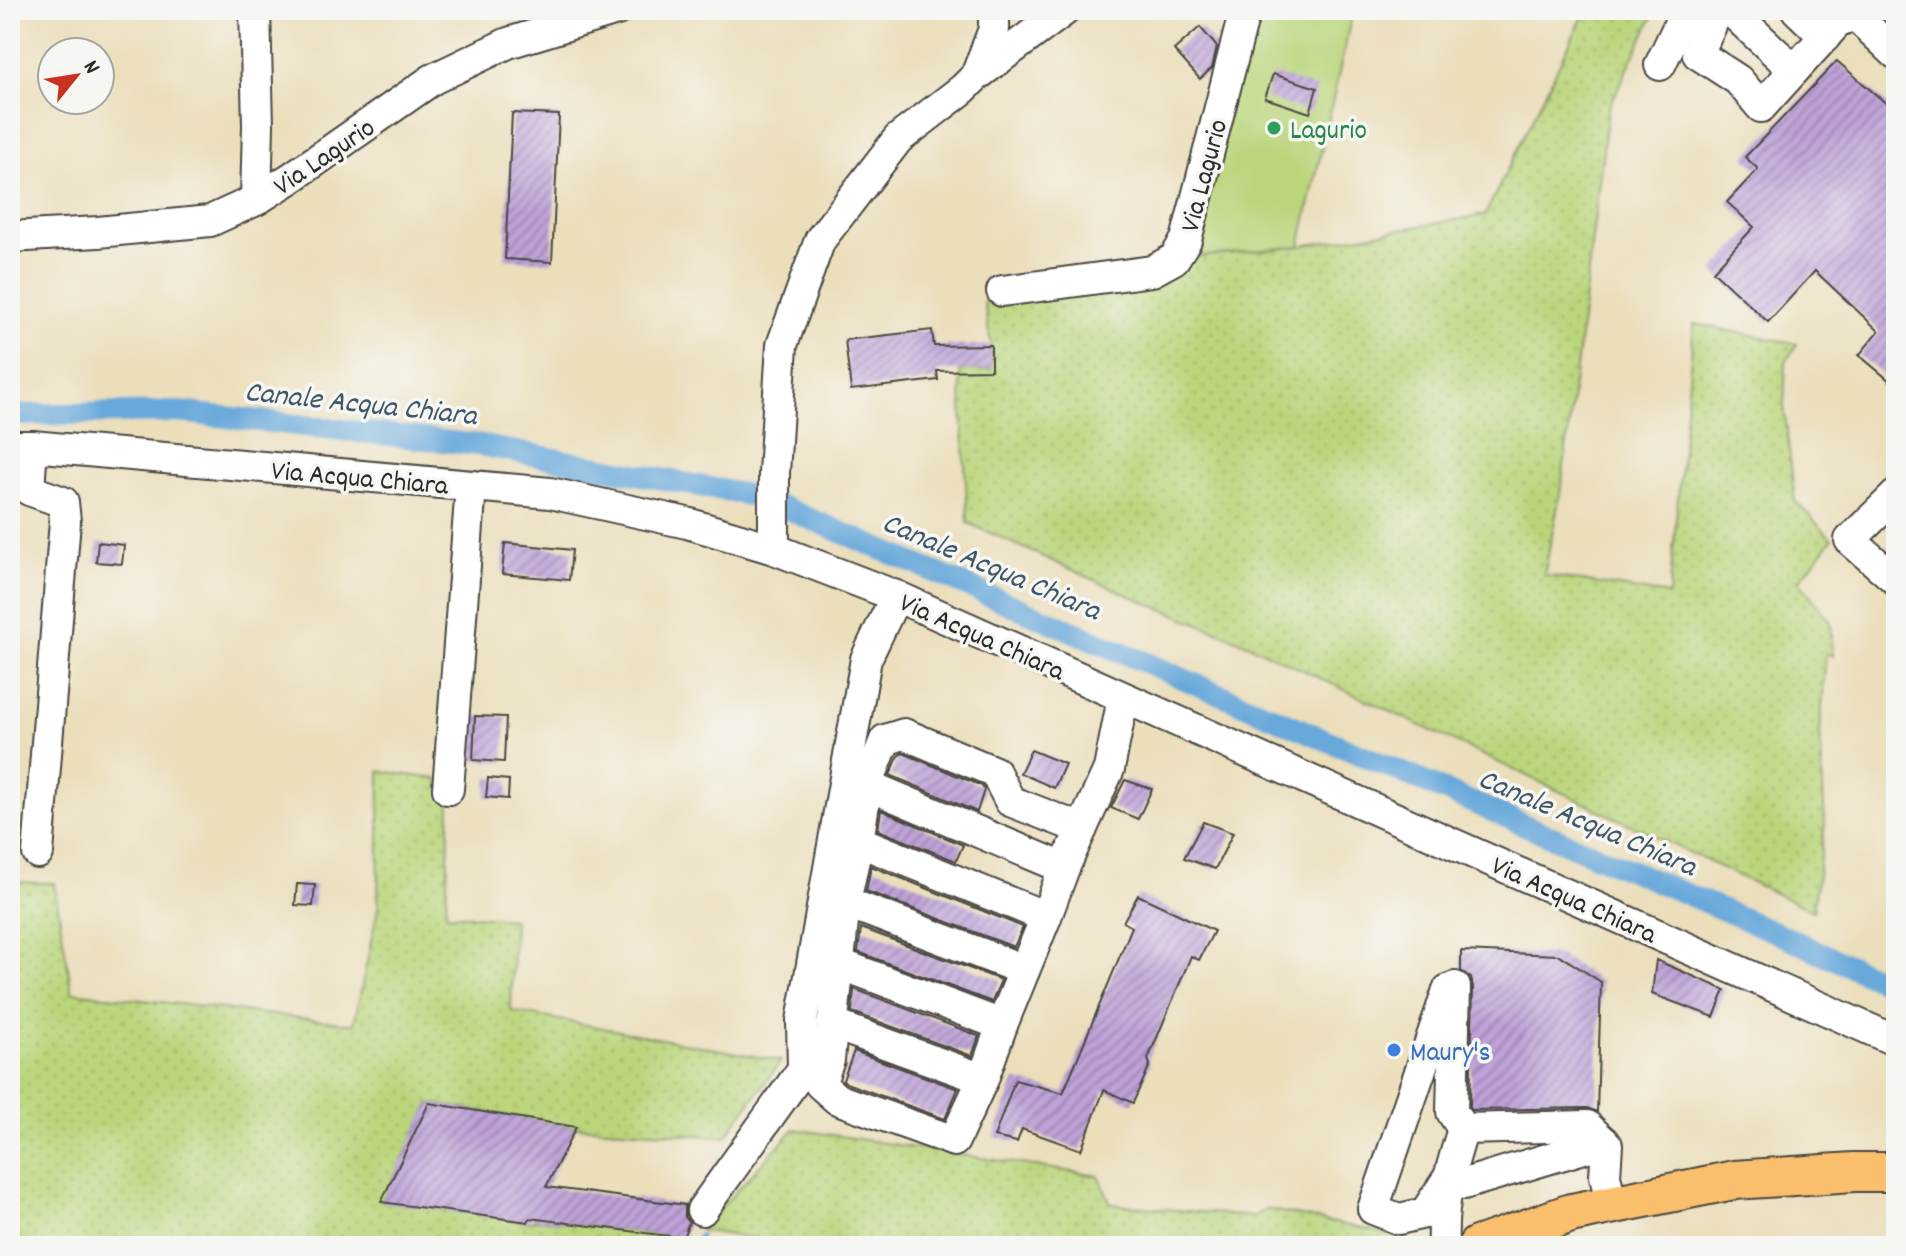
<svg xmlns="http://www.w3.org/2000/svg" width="1906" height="1256" viewBox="0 0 1906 1256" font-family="Dekko,sans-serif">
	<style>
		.grass { fill: url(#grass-dots); stroke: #728052; stroke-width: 2 }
		.pitch { fill: #bad57a; stroke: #728052; stroke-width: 2 }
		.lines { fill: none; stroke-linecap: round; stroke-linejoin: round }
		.stream { stroke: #67a8da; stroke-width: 6 }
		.canal { stroke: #67a8da; stroke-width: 22 }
		.building { fill: url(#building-hatch) }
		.minor-casing { stroke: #484641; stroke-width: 34 }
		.major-casing { stroke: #484641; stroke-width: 42 }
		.minor { stroke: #fff; stroke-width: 30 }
		.major { stroke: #f9bf6d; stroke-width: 38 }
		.leisure-dot { fill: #2e9e5b; stroke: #f6f6f2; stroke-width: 3 }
		.shop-dot { fill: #3f7fe0; stroke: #f6f6f2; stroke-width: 3 }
		.labels { text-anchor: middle; stroke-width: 7; stroke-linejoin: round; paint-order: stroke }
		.leisure-label { font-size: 28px; fill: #27864d; stroke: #f6f6f2; text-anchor: start }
		.street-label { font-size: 28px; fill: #2b2b2b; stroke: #f6f6f2 }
		.shop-label { font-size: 28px; fill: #366cbe; stroke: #f6f6f2; text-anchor: start }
		.water-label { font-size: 30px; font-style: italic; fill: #405768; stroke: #f6f6f2 }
	</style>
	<defs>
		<pattern id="grass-dots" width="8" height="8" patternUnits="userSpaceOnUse" patternTransform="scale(2)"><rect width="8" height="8" fill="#bad57a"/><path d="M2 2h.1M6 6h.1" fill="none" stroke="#a0b76a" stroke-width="1.8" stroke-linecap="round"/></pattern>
		<pattern id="building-hatch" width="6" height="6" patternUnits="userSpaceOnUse" patternTransform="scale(2)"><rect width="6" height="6" fill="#bea2d8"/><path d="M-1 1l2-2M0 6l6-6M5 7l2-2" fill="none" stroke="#9b84af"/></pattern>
	</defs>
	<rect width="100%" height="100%" fill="#f6f6f2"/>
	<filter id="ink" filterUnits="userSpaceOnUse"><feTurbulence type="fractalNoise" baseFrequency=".0125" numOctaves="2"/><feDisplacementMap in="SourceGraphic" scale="16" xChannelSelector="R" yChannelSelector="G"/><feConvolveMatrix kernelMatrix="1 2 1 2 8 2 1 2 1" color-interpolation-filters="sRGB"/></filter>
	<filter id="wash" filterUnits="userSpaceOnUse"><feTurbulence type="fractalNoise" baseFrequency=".006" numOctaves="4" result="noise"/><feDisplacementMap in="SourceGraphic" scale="32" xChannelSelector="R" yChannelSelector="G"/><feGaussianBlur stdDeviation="1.8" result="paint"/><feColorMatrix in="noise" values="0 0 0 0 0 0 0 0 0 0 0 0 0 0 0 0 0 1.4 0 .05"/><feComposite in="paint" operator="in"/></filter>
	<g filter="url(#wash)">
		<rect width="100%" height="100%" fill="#ebdebb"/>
		<g class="grass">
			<polygon points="1586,10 1656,10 1608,109 1561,490 1544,575 1669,595 1694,324 1797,344 1786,362 1784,406 1795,501 1832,539 1799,581 1831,622 1833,656 1826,653 1820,734 1825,824 1813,911 1239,640 1128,595 968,523 960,370 991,370 991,345 984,302 1169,277 1188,258 1300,246 1485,215"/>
			<polygon points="380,771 437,779 450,804 446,914 514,919 511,1011 781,1061 725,1137 576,1127 430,1103 382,1201 528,1222 539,1219 683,1238 678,1246 10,1246 10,882 54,883 72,992 354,1024 378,908"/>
			<polygon points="794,1129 1099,1176 1111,1204 1253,1217 1267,1209 1408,1238 1394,1246 798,1246 700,1230"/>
		</g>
		<polygon class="pitch" points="1254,10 1353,10 1300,246 1188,258"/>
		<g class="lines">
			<polyline class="stream" points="693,1246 700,1236"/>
			<polyline class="canal" points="10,415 179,412 479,445 759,497 1784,936 1896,987"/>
		</g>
		<g id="blocks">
			<g class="building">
				<polygon points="1200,27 1217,47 1212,68 1200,79 1174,50"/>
				<polygon points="1837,61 1896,112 1896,386 1859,355 1879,331 1815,271 1768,322 1713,271 1754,227 1727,202 1758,169 1745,157"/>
				<polygon points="1273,74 1317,88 1310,113 1265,98"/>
				<polygon points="512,113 559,115 552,262 505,259"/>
				<polygon points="932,330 934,346 991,345 991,370 937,371 938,380 851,390 845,340"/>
				<polygon points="98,542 124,545 122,564 96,562"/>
				<polygon points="505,543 572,550 569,580 502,574"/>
				<polygon points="475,716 506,717 504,762 473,760"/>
				<polygon points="1031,750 1065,764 1054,788 1020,773"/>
				<polygon points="903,753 982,786 984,790 977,812 890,775 899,755"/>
				<polygon points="488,778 509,780 508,799 486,797"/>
				<polygon points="1125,780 1152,789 1138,819 1111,808"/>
				<polygon points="881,810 963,845 956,861 878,830"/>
				<polygon points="1203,822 1233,833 1215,869 1184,858"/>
				<polygon points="871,866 1023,927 1014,947 866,891"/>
				<polygon points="297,884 315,885 313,906 295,905"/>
				<polygon points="1138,895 1214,931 1199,960 1191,956 1148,1059 1150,1065 1133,1103 1104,1090 1081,1150 1022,1129 1017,1142 994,1137 1015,1080 1063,1093 1132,927 1123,922"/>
				<polygon points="861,928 1001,980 992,1002 858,952"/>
				<polygon points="1461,951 1559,955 1601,982 1597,1112 1587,1108 1472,1110 1470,1107 1473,987 1471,978 1461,971"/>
				<polygon points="1656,960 1725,990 1714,1017 1652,994"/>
				<polygon points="854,989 979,1036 972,1056 852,1012"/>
				<polygon points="854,1051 958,1089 945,1119 846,1083 843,1080"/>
				<polygon points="429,1103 576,1127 546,1187 685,1205 685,1217 689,1222 683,1238 530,1218 528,1222 381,1202"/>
			</g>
		</g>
	</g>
	<g filter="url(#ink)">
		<use href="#blocks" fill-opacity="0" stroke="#484641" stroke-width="2"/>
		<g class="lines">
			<defs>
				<g id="minor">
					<polyline points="255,10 258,125 256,200"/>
					<polyline points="1718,10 1698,54 1738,80 1761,107 1837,23 1855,15"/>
					<polyline points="1730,10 1794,70"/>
					<polyline points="1797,10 1825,37"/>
					<polyline points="1860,10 1855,15 1896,54"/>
					<polyline points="1660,65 1686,10"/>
					<polyline points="976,76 994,29 994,10"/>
					<polyline points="10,237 98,232 210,221 256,200 291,178 433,79 508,43 617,10"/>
					<polyline points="1002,291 1152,271 1174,259 1186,240 1245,10"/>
					<polyline points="10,446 32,446 550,493 687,523 774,549 896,596 1896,1041"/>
					<polyline points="32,446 29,490 63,502 65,521 38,853"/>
					<polyline points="1896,495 1850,540 1896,580"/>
					<polyline points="774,549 774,473 782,345 820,240 898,139 963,89 976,76 1065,10"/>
					<polyline points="867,785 1064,868"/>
					<polyline points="448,789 471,486"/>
					<polyline points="1082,829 1010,801 995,772 904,734 885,740 867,785 858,841 845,902 829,1060 820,1084 837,1099 954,1141 983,1079 1002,1025 1046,917 1064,868 1109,769 1123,698"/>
					<polyline points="858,841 1046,917"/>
					<polyline points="845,902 1024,970"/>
					<polyline points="840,964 1002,1025"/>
					<polyline points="832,1024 983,1079"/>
					<polyline points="1463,1129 1452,1112 1455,987 1448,990 1373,1209 1399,1219 1425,1213 1447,1180 1464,1184 1604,1142"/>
					<polyline points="702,1210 803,1069 802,1021 866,659 896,596"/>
					<path d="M1443,1246C1441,1200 1450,1171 1463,1129L1587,1126L1607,1145L1605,1176L1612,1205"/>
				</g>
				<polyline id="major" points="1477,1246 1571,1213 1734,1180 1854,1172 1896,1172"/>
			</defs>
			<use href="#minor" class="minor-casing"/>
			<use href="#major" class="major-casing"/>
			<use href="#minor" class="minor"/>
			<use href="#major" class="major"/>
		</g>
	</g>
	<circle class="leisure-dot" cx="1274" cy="128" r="8"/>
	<circle class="shop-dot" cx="1394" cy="1050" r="8"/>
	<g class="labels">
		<g class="leisure-label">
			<text x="1290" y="138">Lagurio</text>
		</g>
		<g class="street-label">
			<text transform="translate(323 155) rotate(-34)" y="10">Via Lagurio</text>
			<text transform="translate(1202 175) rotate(-75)" y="10">Via Lagurio</text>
			<text transform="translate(360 476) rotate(5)" y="10">Via Acqua Chiara</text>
			<text transform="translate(983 635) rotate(24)" y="10">Via Acqua Chiara</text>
			<text transform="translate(1575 898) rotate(24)" y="10">Via Acqua Chiara</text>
		</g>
		<g class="shop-label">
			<text x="1410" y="1060">Maury's</text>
		</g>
		<g class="water-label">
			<text transform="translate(361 402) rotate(6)" y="10">Canale Acqua Chiara</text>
			<text transform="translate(992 565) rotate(23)" y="10">Canale Acqua Chiara</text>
			<text transform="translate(1588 821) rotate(23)" y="10">Canale Acqua Chiara</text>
		</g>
	</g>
	<rect width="1906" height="1256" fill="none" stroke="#f6f6f2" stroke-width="40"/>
	<g transform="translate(76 76) rotate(60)"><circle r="38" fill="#f6f6f2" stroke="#a5a5a2" stroke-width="2"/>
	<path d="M0-6L14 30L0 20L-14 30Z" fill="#c8321e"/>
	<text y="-12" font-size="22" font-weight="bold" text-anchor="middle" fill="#2b2b2b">N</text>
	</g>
</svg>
